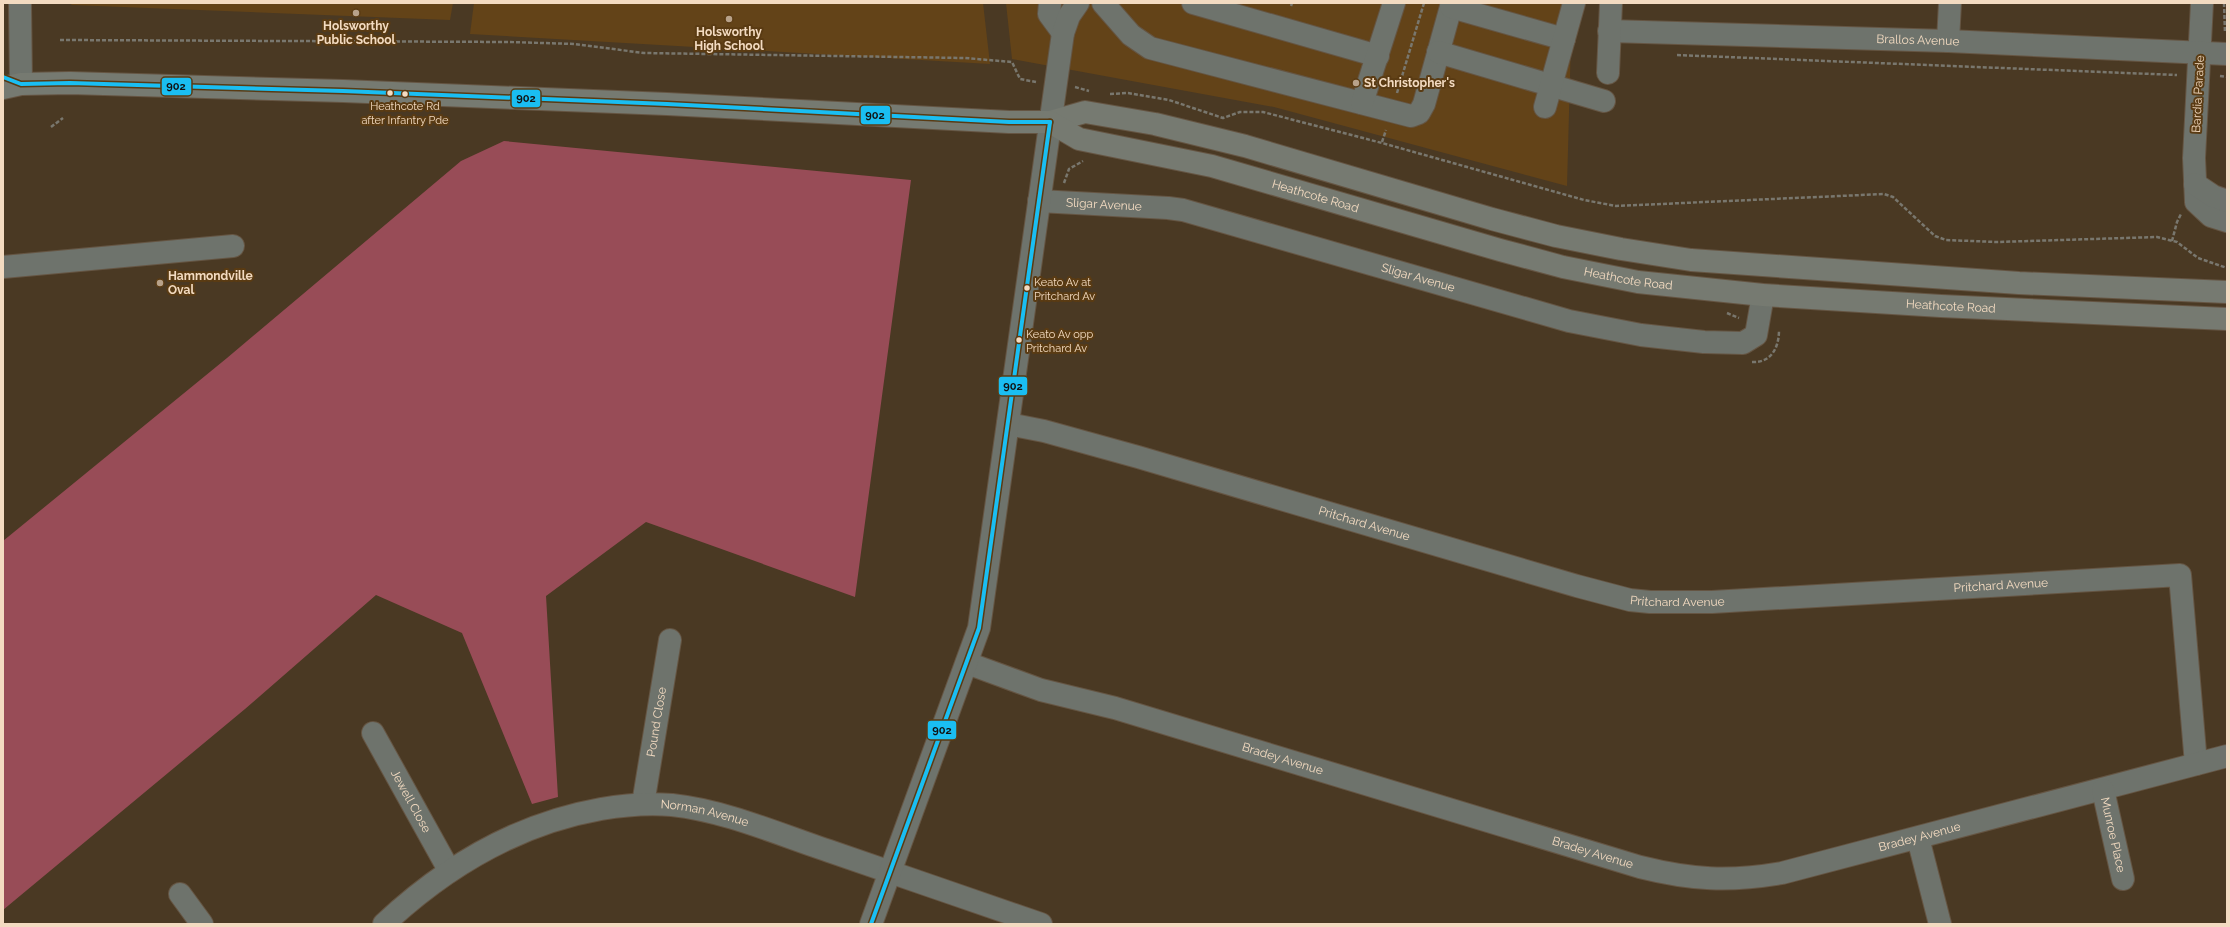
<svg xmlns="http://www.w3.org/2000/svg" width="2230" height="927" viewBox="0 0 2230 927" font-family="Raleway,sans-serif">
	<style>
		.built { fill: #634318 }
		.green { fill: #984c57 }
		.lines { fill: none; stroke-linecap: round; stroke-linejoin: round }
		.minor-casing { stroke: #655543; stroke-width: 24 }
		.major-casing { stroke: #655543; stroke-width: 24 }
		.path { stroke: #79776e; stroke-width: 2.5; stroke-dasharray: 4 2; stroke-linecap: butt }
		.minor { stroke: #6e736c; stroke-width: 22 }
		.major { stroke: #767a71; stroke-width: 22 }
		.bus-1-casing { stroke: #5a3b13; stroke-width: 7 }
		.bus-1 { stroke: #1abef2; stroke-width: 4 }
		.poi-dot { fill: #b8a28a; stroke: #5a3b13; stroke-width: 1.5 }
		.bus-dot { fill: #f3dbc1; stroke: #5a3b13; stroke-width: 1.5 }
		.labels { text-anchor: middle; stroke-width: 4; stroke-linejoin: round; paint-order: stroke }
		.bus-label { font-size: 11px; fill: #f3dbc1; stroke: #5a3b13; text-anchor: start }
		.poi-label { font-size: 12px; font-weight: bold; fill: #f3dbc1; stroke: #5a3b13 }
		.street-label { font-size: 12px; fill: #f3dbc1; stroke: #5a3b13 }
		.line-badge { stroke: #5a3b13; stroke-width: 1.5 }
		.pale-badge-label { font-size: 11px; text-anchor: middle; font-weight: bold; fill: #111 }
	</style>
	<rect width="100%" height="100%" fill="#4a3923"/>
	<g class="built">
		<polygon points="69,3 453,3 450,20 72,5"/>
		<polygon points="474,3 983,3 990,64 470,34"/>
		<polygon points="1006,3 1572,3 1567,186 1274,107 1012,59"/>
	</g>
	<polygon class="green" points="504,141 911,180 855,597 646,522 546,596 558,797 532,804 462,633 376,595 245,709 3,910 3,541 227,358 461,161"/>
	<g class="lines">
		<defs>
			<g id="minor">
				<polyline points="20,3 21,84"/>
				<polyline points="1050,3 1049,14 1063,33"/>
				<polyline points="1103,3 1131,35 1150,48 1411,116 1419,113 1424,104 1452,3"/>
				<polyline points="1193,3 1378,56"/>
				<polyline points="2202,3 2194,158 2196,202 2211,216 2227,221"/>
				<polyline points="1451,7 1564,39"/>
				<path id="s1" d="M1609,31L1948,41L2227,54"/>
				<polyline points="1948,41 1950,3"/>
				<polyline points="1438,52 1604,101"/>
				<polyline points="1608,73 1611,3"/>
				<polyline points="1362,103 1394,3"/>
				<polyline points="1545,107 1574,3"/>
				<polyline points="2195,184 2213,196 2227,201"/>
				<path id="s2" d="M1039,201L1168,208L1183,210L1569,321L1641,335L1704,342L1743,343L1756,335L1763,295"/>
				<polyline points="3,267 233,246"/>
				<path id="s3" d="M1008,424L1044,431L1138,457L1577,586L1630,600L1650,602H1712L2180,575L2196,764"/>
				<path id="s4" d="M967,663L1041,690L1115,708L1640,867C1692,880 1729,882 1782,873L2227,756"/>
				<path id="s5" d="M373,733L449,870"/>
				<path id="s6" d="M2103,790L2123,879"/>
				<path id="s7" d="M643,804L670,640"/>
				<polyline points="1918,838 1940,924"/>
				<polyline points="180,894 202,924"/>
				<path id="s8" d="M384,924C446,866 516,824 601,809C624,805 648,803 672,805C727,811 780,835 832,852C902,876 971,900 1041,924"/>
				<polyline points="871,924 979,628 1063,33 1069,16 1078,3"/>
			</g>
			<g id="major">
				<polyline points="3,88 21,84 70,83 343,91 667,104 1009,122 1050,122 1085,112 1155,124 1245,146 1492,219 1556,236 1621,249 1691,260 2019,283 2227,292"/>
				<path id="s9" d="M1050,122L1079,139L1212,166L1500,250L1563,267L1638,282L1763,295L1941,306L2227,319"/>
			</g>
		</defs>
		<use href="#minor" class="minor-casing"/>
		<use href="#major" class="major-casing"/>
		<g class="path">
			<polyline points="2224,3 2225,33"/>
			<polyline points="1291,6 1292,3"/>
			<polyline points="60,40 510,42 574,44 644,53 965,58 1012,62 1020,79 1036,82"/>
			<polyline points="1677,55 2177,75"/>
			<polyline points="2220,76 2227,77"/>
			<polyline points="1075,87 1089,91"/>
			<polyline points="1397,93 1424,3"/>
			<polyline points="1110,94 1128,93 1169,100 1223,118 1240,112 1263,112 1382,143 1584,200 1616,206 1884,194 1893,197 1935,236 1946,240 1997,242 2157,237 2177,242 2198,258 2227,268"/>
			<polyline points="51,127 63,118"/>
			<polyline points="1382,142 1386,130"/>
			<polyline points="1064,183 1069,169 1083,161"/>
			<polyline points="2172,241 2177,222 2181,214"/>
			<polyline points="1727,313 1739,318"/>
			<path d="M1752,362C1771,363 1779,348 1779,330"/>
		</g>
		<use href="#minor" class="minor"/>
		<use href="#major" class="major"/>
		<defs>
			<g id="bus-1">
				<polyline points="3,77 21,84 70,83 343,91 667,104 1009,122 1050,122"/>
				<polyline points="871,924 979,628 1050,122"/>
			</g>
		</defs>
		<use href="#bus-1" class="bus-1-casing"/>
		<use href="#bus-1" class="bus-1"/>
	</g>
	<g class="poi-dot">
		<circle cx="356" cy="13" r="4"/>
		<circle cx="729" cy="19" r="4"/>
		<circle cx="1356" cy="83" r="4"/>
		<circle cx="160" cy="283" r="4"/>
	</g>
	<g class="bus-dot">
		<circle cx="390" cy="93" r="3.5"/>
		<circle cx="405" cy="94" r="3.5"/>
		<circle cx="1027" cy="288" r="3.5"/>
		<circle cx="1019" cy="340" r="3.5"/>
	</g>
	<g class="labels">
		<g class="bus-label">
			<text x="405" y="110" text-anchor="middle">Heathcote Rd<tspan x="405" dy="14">after Infantry Pde</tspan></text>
			<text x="1034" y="286">Keato Av at<tspan x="1034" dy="14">Pritchard Av</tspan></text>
			<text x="1026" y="338">Keato Av opp<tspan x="1026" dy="14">Pritchard Av</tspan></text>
		</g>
		<g class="poi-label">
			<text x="356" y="30">Holsworthy<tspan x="356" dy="14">Public School</tspan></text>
			<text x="729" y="36">Holsworthy<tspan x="729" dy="14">High School</tspan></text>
			<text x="1364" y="87" text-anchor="start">St Christopher's</text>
			<text x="168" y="280" text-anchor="start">Hammondville<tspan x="168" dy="14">Oval</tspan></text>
		</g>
		<g class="street-label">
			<text dy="4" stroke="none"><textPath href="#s1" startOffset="309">Brallos Avenue</textPath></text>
			<text transform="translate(2198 94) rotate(-87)" y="4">Bardia Parade</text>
			<text dy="4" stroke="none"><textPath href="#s9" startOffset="277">Heathcote Road</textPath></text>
			<text dy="4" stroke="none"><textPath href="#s2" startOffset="65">Sligar Avenue</textPath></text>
			<text dy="4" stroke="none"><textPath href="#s9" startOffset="601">Heathcote Road</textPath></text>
			<text dy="4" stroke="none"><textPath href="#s2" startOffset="389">Sligar Avenue</textPath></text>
			<text dy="4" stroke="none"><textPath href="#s9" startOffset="925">Heathcote Road</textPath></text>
			<text dy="4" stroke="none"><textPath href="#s3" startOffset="370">Pritchard Avenue</textPath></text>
			<text dy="4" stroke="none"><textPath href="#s3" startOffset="1018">Pritchard Avenue</textPath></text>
			<text dy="4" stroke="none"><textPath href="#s3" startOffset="694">Pritchard Avenue</textPath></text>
			<text dy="4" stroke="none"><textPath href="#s7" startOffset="83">Pound Close</textPath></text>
			<text dy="4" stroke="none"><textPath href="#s4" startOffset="330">Bradey Avenue</textPath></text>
			<text dy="4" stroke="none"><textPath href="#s5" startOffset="78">Jewell Close</textPath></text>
			<text dy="4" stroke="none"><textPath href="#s8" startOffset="354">Norman Avenue</textPath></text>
			<text dy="4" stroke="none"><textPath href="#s6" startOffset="46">Munroe Place</textPath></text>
			<text dy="4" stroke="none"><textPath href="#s4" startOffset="989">Bradey Avenue</textPath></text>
			<text dy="4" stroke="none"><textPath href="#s4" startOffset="654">Bradey Avenue</textPath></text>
		</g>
	</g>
	<g class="line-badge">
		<rect x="161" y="77" width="31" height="19" rx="4" fill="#1abef2"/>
		<rect x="511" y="89" width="30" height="19" rx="4" fill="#1abef2"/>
		<rect x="860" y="105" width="31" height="20" rx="4" fill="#1abef2"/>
		<rect x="998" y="376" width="30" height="20" rx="4" fill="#1abef2"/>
		<rect x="927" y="720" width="30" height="20" rx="4" fill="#1abef2"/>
	</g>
	<g class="pale-badge-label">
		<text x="176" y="90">902</text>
		<text x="526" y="102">902</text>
		<text x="875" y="119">902</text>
		<text x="1013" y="390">902</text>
		<text x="942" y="734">902</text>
	</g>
	<rect width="2230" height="927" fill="none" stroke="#f3dbc1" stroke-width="8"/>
</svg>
